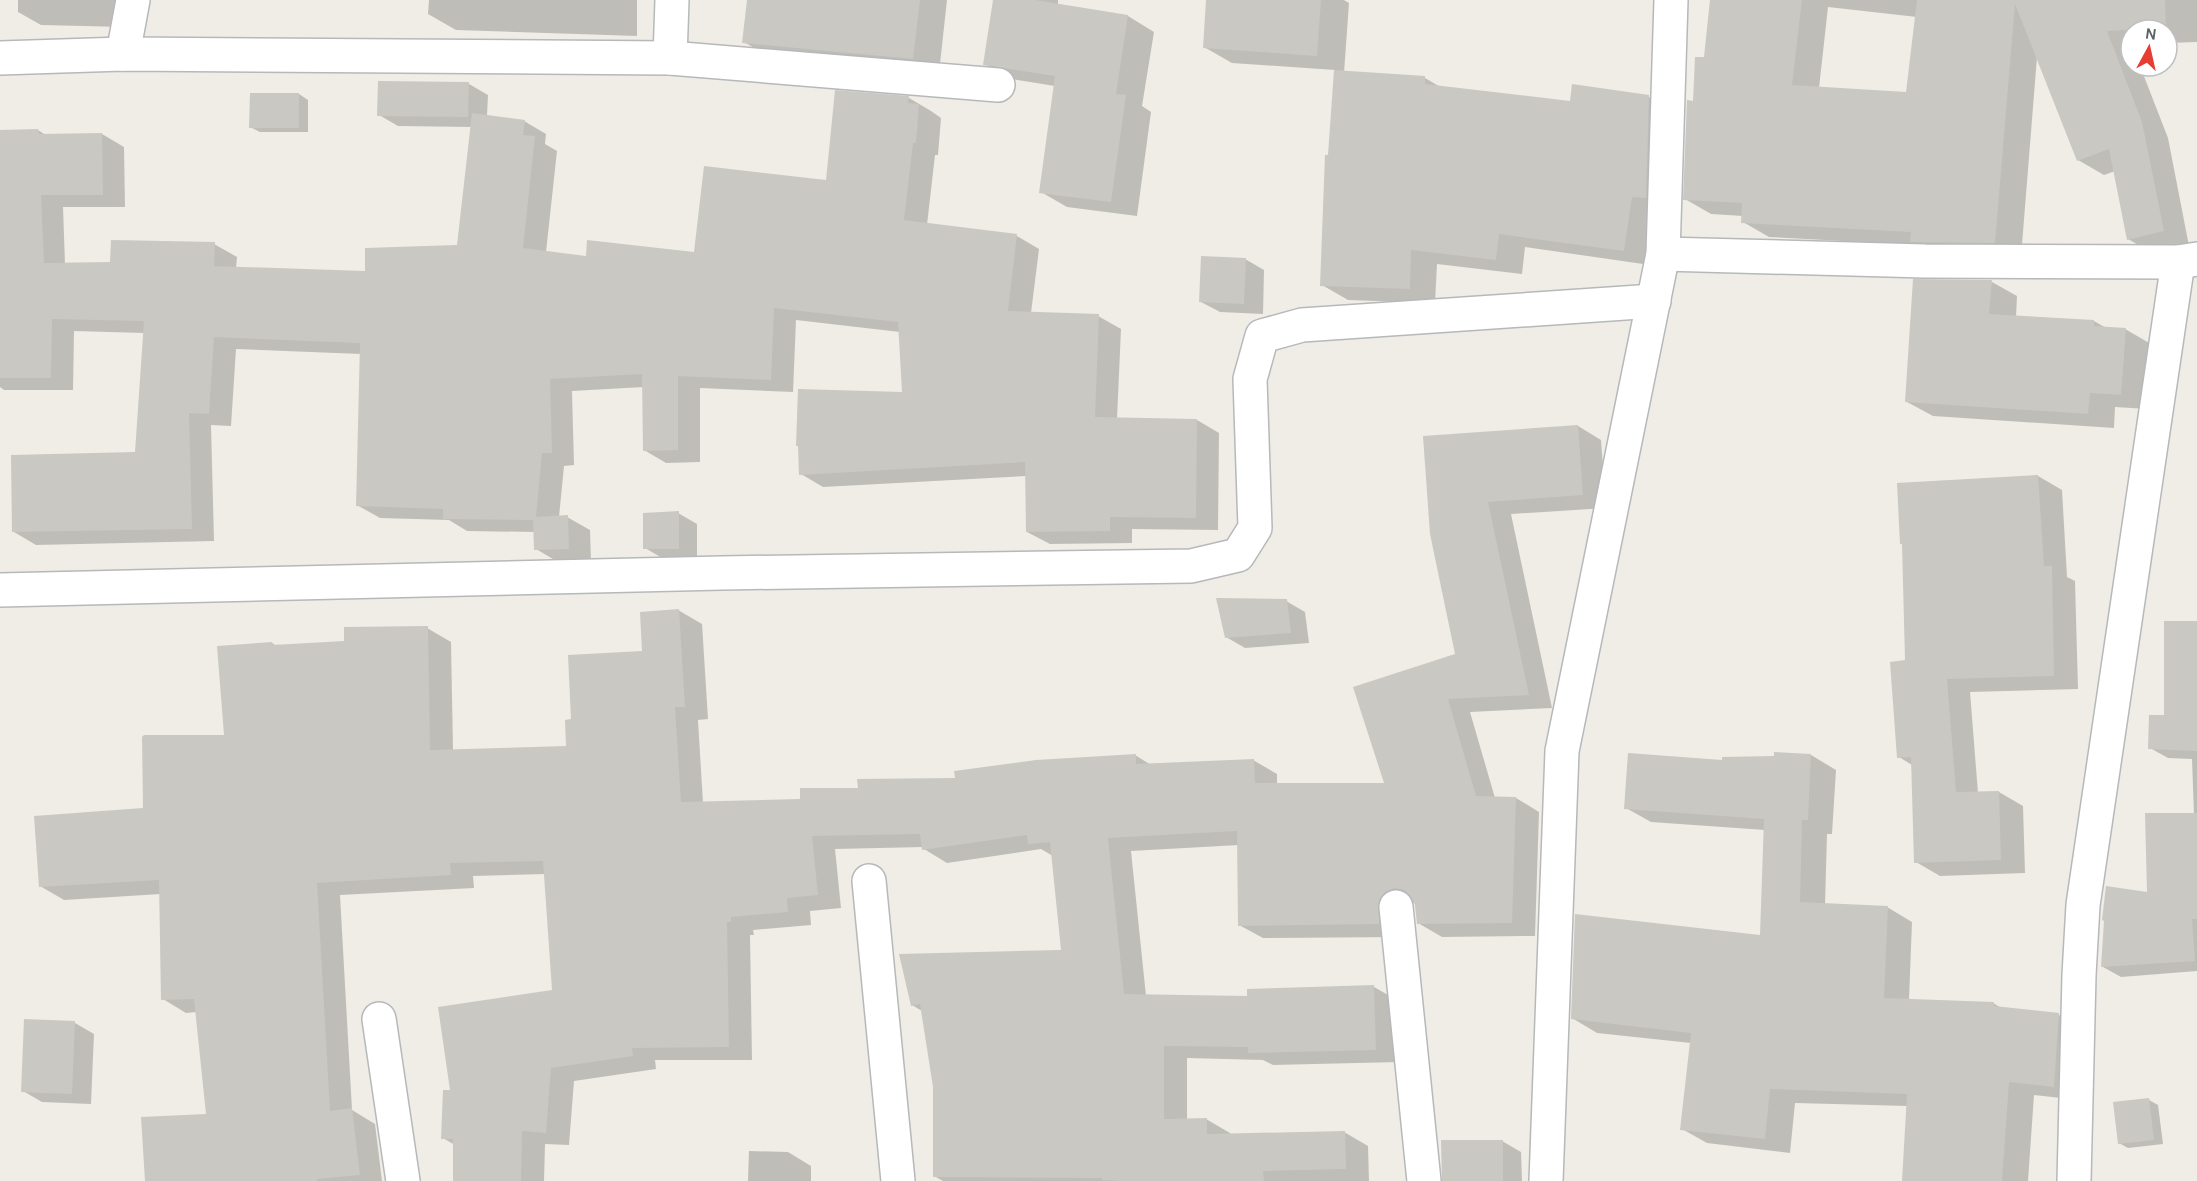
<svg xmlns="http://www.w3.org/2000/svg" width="2197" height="1181" viewBox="0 0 2197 1181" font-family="Karla,sans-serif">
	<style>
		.shadow { fill: #0003; fill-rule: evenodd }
		.building { fill: #cac8c3 }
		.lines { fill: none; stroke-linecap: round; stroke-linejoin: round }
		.street-casing { stroke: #b6b8bc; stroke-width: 36 }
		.street { stroke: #fff; stroke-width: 33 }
	</style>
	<rect width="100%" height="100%" fill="#efede5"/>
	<g class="shadow">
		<polygon points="18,0 126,0 125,27 41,25 18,12"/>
		<polygon points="429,0 637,0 637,36 456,30 428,14"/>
		<polygon points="749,0 947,0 939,73 770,57 744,42"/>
		<polygon points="995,0 1058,0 1058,5 1128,16 1154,32 1142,106 1151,112 1137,216 1067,207 1041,192 1055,86 1011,79 985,64"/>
		<polygon points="1208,0 1344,0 1349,3 1344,73 1425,78 1442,88 1571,102 1649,97 1675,112 1650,265 1525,247 1522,274 1437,264 1435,303 1348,300 1322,285 1335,70 1232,63 1204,47"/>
		<path d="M1712,0H2197V42L2167,43V30H2131V66H2140L2168,138L2189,246L2154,254L2128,239L2115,171L2104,175L2078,160L2037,57L2021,257L1919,245L1769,237L1743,222V216L1711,214L1685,199L1694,103L1706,59ZM1828,7L1917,17L1907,93L1819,88Z"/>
		<polygon points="469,84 488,95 487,116 524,121 546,134 545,144 557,151 546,252 587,257 695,253 828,182 909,98 931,111 941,118 938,155 935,155 927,225 1017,236 1039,249 1031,313 1098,316 1121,329 1117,419 1197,420 1219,433 1218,530 1132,529 1132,543 1050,544 1027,532 1027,476 823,487 801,474 904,393 900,332 796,320 793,392 700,388 700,462 666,463 644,450 644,387 572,391 574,465 564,466 559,517 567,517 590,530 591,561 558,562 536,549 535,532 467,531 449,520 380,518 357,505 361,354 236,349 231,426 211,425 214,541 36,545 14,532 137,454 144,333 74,331 73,390 4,390 0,387 0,132 38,130 47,136 102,134 124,147 125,207 63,207 65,264 112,264 214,244 237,257 236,268 367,273 458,247 472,127 398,126 379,115"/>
		<polygon points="299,94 308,100 308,132 260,132 250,127"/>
		<polygon points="1245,259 1264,270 1263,314 1220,312 1201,302"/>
		<polygon points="1992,282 2017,296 2016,317 2094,321 2106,328 2125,329 2151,344 2147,409 2115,407 2114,428 1933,416 1907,402"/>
		<polygon points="1578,426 1601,440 1606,508 1511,514 1552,708 1470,712 1495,798 1516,798 1539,812 1535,936 1442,937 1418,923 1415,902 1408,905 1402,937 1263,938 1239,925 1239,845 1131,851 1146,996 1248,998 1374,987 1397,1000 1399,1062 1273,1065 1263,1060 1187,1058 1187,1120 1206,1119 1230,1133 1230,1135 1344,1132 1368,1146 1369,1181 943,1181 934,1176 935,1087 922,1011 912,1005 1063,952 1053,856 1041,849 947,863 924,849 923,847 835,849 841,908 810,911 811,925 753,930 754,935 750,935 752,1060 655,1060 656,1069 574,1081 569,1145 545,1144 544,1181 454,1181 455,1145 443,1138 452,1092 554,991 546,874 473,876 474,888 340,895 352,1110 375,1124 382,1181 146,1181 208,1115 197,1012 186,1013 163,999 161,894 64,900 40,886 144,809 225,736 272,643 278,647 345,642 427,628 451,642 453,750 567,748 573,721 643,653 678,610 702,624 708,719 698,720 703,803 801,801 859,789 957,780 1135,755 1151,765 1253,760 1277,774 1277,784 1386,784 1457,655 1431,533"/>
		<polygon points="2038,476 2062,490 2067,577 2075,581 2078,689 1970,692 1978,793 1999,792 2023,806 2025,873 1940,876 1916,862 1912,765 1899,757 1907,662 1904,545 1898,484"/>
		<polygon points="678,513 697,524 697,559 664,559 645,548"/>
		<polygon points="1286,601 1305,612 1309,643 1245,648 1226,637"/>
		<polygon points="2197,622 2197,971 2121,977 2103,967 2194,815 2192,759 2168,758 2150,748 2165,717"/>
		<polygon points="1811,755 1836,770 1832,834 1827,834 1825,905 1887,907 1912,922 1909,1000 1993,1003 2003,1009 2059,1015 2084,1029 2079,1100 2034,1095 2028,1181 1903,1181 1908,1106 1795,1103 1790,1153 1707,1143 1682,1129 1691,1043 1597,1033 1572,1018 1761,937 1765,830 1651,822 1626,808 1724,761"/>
		<polygon points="75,1023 94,1034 91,1104 42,1102 23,1091"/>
		<polygon points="2149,1100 2158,1105 2163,1144 2128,1148 2119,1143"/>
		<polygon points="1502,1141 1521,1152 1522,1181 1444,1181"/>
		<polygon points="749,1151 788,1152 811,1166 811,1181 748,1181"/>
	</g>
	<g class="building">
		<polygon points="747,0 920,0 913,59 742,43"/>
		<polygon points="993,0 1035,0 1128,15 1116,94 1126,95 1111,202 1039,193 1055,76 983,65"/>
		<polygon points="1206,0 1321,0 1317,56 1203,48"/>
		<polygon points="1710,0 1802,0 1792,85 1906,92 1917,0 2165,0 2166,28 2107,31 2142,122 2164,231 2127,240 2109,149 2077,161 2015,4 1995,243 1910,242 1911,232 1741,223 1742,203 1683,200 1687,100 1693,101 1695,57 1704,57"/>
		<polygon points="1334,70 1425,76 1425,84 1570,101 1572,84 1649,95 1646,198 1632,197 1624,251 1499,234 1496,260 1411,250 1410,289 1320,286 1325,155 1328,155"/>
		<polygon points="378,81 469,82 468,117 377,116"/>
		<polygon points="835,90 909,96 908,103 919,104 916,143 913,143 904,220 1017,234 1008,311 1099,314 1095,417 1197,419 1196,518 1110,517 1110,531 1026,532 1025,462 799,475 798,446 796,446 798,389 902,392 898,322 774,308 771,380 678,376 678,450 643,451 642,374 550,379 552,453 542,453 536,517 568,515 569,549 534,550 533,520 443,519 443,509 356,506 360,343 214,337 209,414 189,413 192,529 12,532 11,455 135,452 144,321 52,319 51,378 0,378 0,130 38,129 39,134 102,133 103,195 41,195 44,263 110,262 111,240 215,242 214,266 365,271 365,248 457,245 472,113 525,120 523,135 535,136 523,248 586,256 587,240 694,252 704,166 826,180"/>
		<polygon points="250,93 299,93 299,128 249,128"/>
		<polygon points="1201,256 1246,258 1244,304 1199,302"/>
		<polygon points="1913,279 1992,280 1989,314 2094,320 2094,326 2126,328 2121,395 2090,393 2088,414 1905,402"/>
		<polygon points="1578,425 1583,495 1488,502 1529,695 1448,699 1476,796 1516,797 1512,923 1417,924 1415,905 1411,897 1404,890 1395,888 1385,892 1379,900 1379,924 1238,926 1237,831 1108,838 1124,994 1247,996 1247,989 1374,985 1376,1050 1248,1053 1248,1047 1164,1046 1164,1119 1207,1118 1207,1134 1345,1131 1346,1169 1263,1171 1264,1181 1121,1181 1102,1180 1102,1178 933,1177 933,1087 920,1004 911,1006 899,954 1061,950 1050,842 1028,844 1027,835 922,850 920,834 812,836 818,895 787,898 788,912 731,917 731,922 727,922 729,1047 632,1048 633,1056 551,1068 546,1133 522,1131 521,1181 453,1181 453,1139 441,1139 443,1090 450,1090 438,1007 552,990 543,861 450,863 451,875 317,883 330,1111 352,1108 360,1175 317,1179 317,1181 145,1181 141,1117 206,1114 194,999 161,1000 159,880 39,887 34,816 143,808 142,737 144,735 224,735 217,646 272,642 273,645 344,641 344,627 428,626 430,750 566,746 565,720 571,719 568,655 642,651 640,612 679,609 685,707 675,707 681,802 800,799 800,788 858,788 857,779 955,778 954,771 1036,760 1136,754 1136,764 1254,759 1255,783 1384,783 1353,687 1455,654 1430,534 1423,436"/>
		<polygon points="2038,475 2044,566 2052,566 2054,676 1947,679 1956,792 1999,791 2001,860 1914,863 1911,757 1897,758 1890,662 1905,660 1902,544 1900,544 1897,483"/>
		<polygon points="679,511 679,549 643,549 643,513"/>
		<polygon points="1216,598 1287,599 1291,633 1225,638"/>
		<polygon points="2164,621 2197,621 2197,751 2148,749 2149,715 2164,715"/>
		<polygon points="1774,752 1811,754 1808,820 1802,820 1800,902 1888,906 1884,998 1994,1002 1994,1006 2059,1013 2054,1087 2009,1082 2002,1181 1902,1181 1907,1094 1770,1089 1765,1139 1680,1130 1691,1033 1571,1019 1575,914 1760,935 1764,819 1624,809 1628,753 1722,760 1722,757 1774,756"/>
		<polygon points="2145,813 2197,813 2197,919 2192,919 2195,961 2101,967 2104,921 2102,920 2106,886 2147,892"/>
		<polygon points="24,1019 75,1021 72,1094 21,1092"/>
		<polygon points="2149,1098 2154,1140 2118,1144 2113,1102"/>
		<polygon points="1441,1140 1503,1140 1503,1181 1442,1181"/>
	</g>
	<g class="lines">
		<defs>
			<g id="street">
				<polyline points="123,54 133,0"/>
				<polyline points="0,58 123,54 670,58 998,85"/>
				<polyline points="670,58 672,0"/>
				<polyline points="1663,254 1925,261 2178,262 2197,259"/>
				<polyline points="0,590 722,573 1191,566 1238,555 1255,528 1250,379 1262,336 1302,325 1654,301"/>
				<polyline points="869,881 898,1181"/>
				<polyline points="1396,907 1424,1181"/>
				<polyline points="379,1019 403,1181"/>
				<polyline points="1546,1181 1562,751 1663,254 1671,0"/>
				<polyline points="2074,1181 2079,975 2083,905 2178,262"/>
			</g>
		</defs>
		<use href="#street" class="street-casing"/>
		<use href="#street" class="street"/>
	</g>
	<g transform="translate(2149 48) rotate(8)"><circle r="28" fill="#ffffff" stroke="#bec0c2" stroke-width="1.5"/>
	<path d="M0-4.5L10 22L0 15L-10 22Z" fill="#e63d34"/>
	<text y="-9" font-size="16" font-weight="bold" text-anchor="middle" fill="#5d6166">N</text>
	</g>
</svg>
